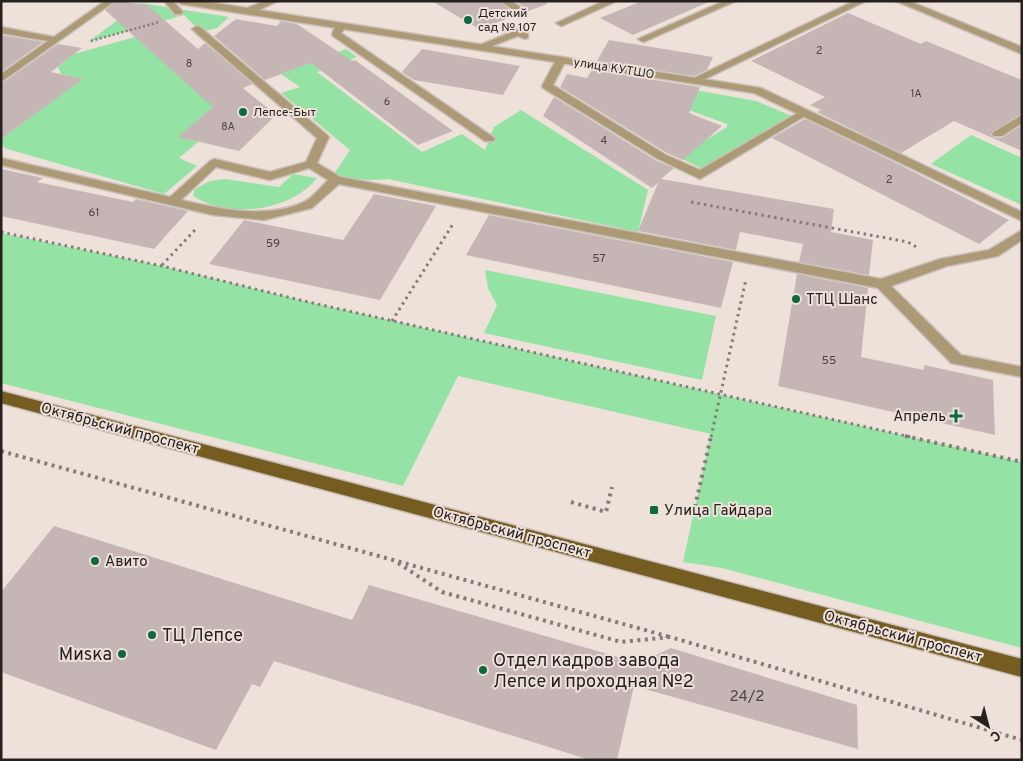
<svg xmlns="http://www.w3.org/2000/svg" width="1023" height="761" viewBox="0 0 1023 761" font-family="Overpass,sans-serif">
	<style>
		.green { fill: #94e2a4 }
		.building { fill: #c5b6b5 }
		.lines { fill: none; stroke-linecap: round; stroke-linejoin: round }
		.lane-casing { stroke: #cabeb8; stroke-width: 3 }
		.street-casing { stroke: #cabeb8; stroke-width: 3 }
		.primary-casing { stroke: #cabeb8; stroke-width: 3 }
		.path-far2 { stroke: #857c78; stroke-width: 2.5; stroke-dasharray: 2 2.5; stroke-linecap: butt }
		.path-far1 { stroke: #857c78; stroke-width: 3; stroke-dasharray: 2.5 4; stroke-linecap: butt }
		.path { stroke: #857c78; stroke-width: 4; stroke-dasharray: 3 4.5; stroke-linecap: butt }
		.lane { fill: #ab9a75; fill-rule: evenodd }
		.street { fill: #ab9a75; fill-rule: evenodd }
		.primary { fill: #755d21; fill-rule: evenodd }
		.poi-dot { fill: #0e6a3d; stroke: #eee1da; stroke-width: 2 }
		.labels { text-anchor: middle; stroke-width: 4; stroke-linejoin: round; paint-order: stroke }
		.far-number-label { font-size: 11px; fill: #4e4644 }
		.far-poi-label { font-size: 12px; fill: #26211f; stroke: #eee1da; text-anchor: start }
		.far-street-label { font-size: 12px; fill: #26211f; stroke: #eee1da }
		.number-label { font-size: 12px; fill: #4e4644 }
		.poi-label { font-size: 15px; fill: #26211f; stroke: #eee1da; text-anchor: start }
		.street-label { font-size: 15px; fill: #26211f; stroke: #eee1da }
		.near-number-label { font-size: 15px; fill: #4e4644 }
		.near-poi-label { font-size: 18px; fill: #26211f; stroke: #eee1da; text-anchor: start }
	</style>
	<rect width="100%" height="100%" fill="#eee1da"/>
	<g class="green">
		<polygon points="141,3 229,17 217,28 201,32 184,15 88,42"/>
		<polygon points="135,37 214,106 179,137 198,142 179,158 197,166 164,194 4,148 1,139 82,79 61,74 58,67 74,54"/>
		<path d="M346,49L357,57L317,72L422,152L462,134L485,150L494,127L521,110L648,190L638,232L388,179C369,181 353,180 334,174L350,150L281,93L300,87L281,74Z"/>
		<polygon points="601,73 756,101 794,117 705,170 678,157 727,127 727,124 597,76"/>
		<polygon points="971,135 1022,158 1022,205 931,164"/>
		<path d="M293,174L317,178C290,212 229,219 193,196L195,189L210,181L225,179L279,187Z"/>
		<polygon points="1,233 162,266 304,301 1022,462 1022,648 722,568 683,562 711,434 458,376 403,486 1,383"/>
		<polygon points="485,270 716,316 702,380 484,333 497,305 488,288"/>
	</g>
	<g class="building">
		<polygon points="117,1 147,5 198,49 205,43 253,84 243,88 276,115 239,151 178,137 214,106 208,103 105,10"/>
		<polygon points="432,1 498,1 516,14 520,14 479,29"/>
		<polygon points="515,1 546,1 547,4 526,12 526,8"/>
		<polygon points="642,1 711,1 633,35 600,18"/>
		<polygon points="848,13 921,44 926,41 1022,80 1022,113 990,134 994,138 1002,138 1022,125 1022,151 954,121 901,153 817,112 821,110 810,105 825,97 751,61"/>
		<polygon points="236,19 277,26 281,21 297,24 352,61 355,60 453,131 418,145 311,63 265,80 214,36"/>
		<polygon points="1,35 43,42 1,72"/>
		<polygon points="609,40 713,57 707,70 694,76 597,61"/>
		<polygon points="58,44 82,48 51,72 83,79 1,139 1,84"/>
		<polygon points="422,49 520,66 503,95 414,80 402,72"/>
		<polygon points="592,70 700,87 689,113 722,126 683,160 667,153 560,87 567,74 587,78"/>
		<polygon points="554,97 657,161 674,168 661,179 834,209 831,232 873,240 869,275 799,262 803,244 740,232 736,250 638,231 658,183 652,188 543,116"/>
		<polygon points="805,119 890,160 1009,220 979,244 772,138"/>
		<polygon points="1,169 43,178 37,182 133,202 136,199 188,211 154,249 1,216"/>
		<polygon points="374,194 436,206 380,300 209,264 244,220 343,240"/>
		<polygon points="489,215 733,262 721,308 466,255"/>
		<polygon points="797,274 868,288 861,357 924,370 924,365 993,380 995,435 778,386"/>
		<polygon points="54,526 352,620 369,585 639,663 671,648 857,705 858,749 634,686 617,760 590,760 274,661 260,687 252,684 216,750 1,672 1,592"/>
	</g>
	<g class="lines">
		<defs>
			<g id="lane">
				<polygon points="105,1 115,1 1,82 1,74 48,41 1,33 1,27 54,37"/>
				<polygon points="164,1 173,1 183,12 181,14 175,14"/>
				<polygon points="500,1 511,1 525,10 523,12 517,12"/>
				<polygon points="604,1 617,1 564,25 561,26 556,23"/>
				<polygon points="724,1 736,1 646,41 643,42 638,39"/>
				<polygon points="854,1 866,1 699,82 691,82 690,80"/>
				<path d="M342,23L347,26L341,33L493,137L495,139L493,141H485L333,36C330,32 338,24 342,23Z"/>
				<path d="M197,26L200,27L327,135L329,137L317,163L340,177L881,279L940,259L989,250L1022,230V240L998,256L947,266L891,286L961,355L1022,367V377L951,363L878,288L339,184L312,208L264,220L213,215L1,165V158L170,197L210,161L214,159L270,172L306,162L317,138L194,31L192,29ZM216,167L270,180L309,168L328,180C321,187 312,199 302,203C264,219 220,209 181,200Z"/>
				<polygon points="519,29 528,34 528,38 525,39 518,36 484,49 480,50 475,47"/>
				<polygon points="561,57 566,60 553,85 666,155 700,170 801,111 809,111 810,113 700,179 658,159 543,88 542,86 556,60"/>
				<polygon points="1022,115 1022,123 1002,136 994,136 992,134 994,132"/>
			</g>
			<g id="street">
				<polygon points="177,1 201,1 247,8 265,1 278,1 259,10 761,88 1022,212 1022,221 754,93 181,4"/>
				<polygon points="896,1 909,1 1022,47 1022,54"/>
			</g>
			<polygon id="primary" points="1,391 1022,659 1022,677 1,403"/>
		</defs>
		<use href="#lane" class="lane-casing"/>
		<use href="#street" class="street-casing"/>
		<use href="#primary" class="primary-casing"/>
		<polyline class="path-far2" points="91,41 159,22"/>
		<g class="path-far1">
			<polyline points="691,202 908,242 918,248"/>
			<polyline points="1,232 162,266 304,301 911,437"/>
			<polyline points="162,265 195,230"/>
			<polyline points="392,321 453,224"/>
			<polyline points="711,437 746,279"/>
		</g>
		<g class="path">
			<polyline points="905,436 1022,462"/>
			<polyline points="1,451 670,637"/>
			<polyline points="571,502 606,512 612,487"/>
			<polyline points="695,507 711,436"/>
			<polyline points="398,563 442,592 621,642 670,637 1022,740"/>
		</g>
		<use href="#lane" class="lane"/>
		<use href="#street" class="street"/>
		<use href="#primary" class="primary"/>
	</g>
	<g class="poi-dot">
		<circle cx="468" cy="20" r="5"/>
		<circle cx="243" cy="112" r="5"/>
		<circle cx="796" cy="299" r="5"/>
		<path d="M953.5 408.5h5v5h5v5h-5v5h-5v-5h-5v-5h5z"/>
		<rect x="649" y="505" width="10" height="10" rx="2.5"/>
		<circle cx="95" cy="561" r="5"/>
		<circle cx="152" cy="635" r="5"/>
		<circle cx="122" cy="654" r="5"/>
		<circle cx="483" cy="670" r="5"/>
	</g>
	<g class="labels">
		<g class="far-number-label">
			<text x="819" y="54">2</text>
			<text x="189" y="67">8</text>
			<text x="916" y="97">1А</text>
			<text x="387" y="105">6</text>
			<text x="228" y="130">8А</text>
			<text x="604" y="144">4</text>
			<text x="889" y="183">2</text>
		</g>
		<g class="far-poi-label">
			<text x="478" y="17">Детский<tspan x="478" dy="14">сад № 107</tspan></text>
			<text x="253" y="116">Лепсе-Быт</text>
		</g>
		<g class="far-street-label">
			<text transform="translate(614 68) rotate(9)" y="4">улица КУТШО</text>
		</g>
		<g class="number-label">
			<text x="94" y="216">61</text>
			<text x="273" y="247">59</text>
			<text x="599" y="262">57</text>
			<text x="829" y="364">55</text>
		</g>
		<g class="poi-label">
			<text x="806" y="304">ТТЦ Шанс</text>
			<text x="946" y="421" text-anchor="end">Апрель</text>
			<text x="664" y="515">Улица Гайдара</text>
			<text x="105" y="566">Авито</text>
		</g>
		<g class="street-label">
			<text transform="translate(120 428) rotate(15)" y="5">Октябрьский проспект</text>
			<text transform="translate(512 532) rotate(15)" y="5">Октябрьский проспект</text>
			<text transform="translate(903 636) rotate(15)" y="5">Октябрьский проспект</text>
		</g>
		<g class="near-number-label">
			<text x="747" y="701">24/2</text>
		</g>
		<g class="near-poi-label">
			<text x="162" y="641">ТЦ Лепсе</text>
			<text x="112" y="660" text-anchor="end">Миsка</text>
			<text x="493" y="666">Отдел кадров завода<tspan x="493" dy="21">Лепсе и проходная №2</tspan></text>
		</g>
	</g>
	<rect width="1023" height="761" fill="none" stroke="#26211f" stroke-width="5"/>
	<g transform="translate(988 726) rotate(144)" stroke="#eee1da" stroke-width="4" paint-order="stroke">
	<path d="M0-4L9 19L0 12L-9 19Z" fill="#26211f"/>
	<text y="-8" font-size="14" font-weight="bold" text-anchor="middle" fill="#26211f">С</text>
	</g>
</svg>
